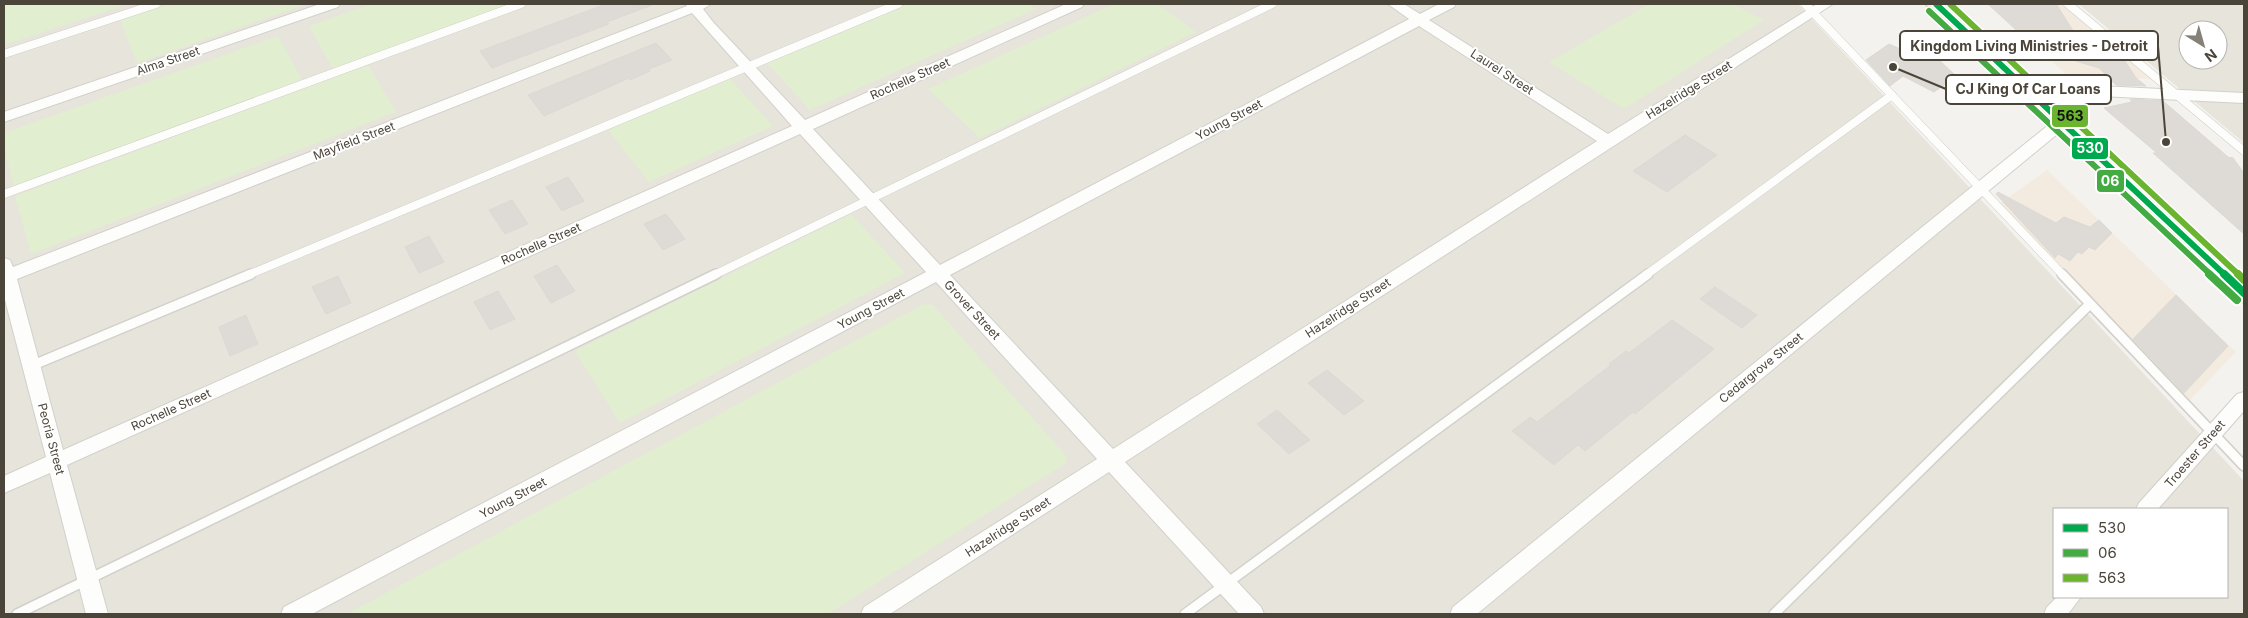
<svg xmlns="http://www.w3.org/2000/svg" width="2248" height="618" viewBox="0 0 2248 618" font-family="Inter,sans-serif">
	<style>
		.residential { fill: #e7e4dc; fill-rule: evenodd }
		.commercial { fill: #f3ebdf }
		.green { fill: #e1eecf }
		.building { fill: #dedbd6; stroke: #dcd9d4 }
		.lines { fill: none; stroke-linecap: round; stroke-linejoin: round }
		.lane-far1-casing { stroke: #d2d0cb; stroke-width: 9 }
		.lane-casing { stroke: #d2d0cb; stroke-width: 12 }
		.street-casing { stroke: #d2d0cb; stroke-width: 2 }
		.primary-casing { stroke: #d6cebb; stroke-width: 2 }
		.lane-far1 { stroke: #fdfdfc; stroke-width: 8 }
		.lane { stroke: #fdfdfc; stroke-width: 9 }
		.street { fill: #fdfdfc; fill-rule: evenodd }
		.primary { fill: #f2efe6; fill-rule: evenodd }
		.bus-1-far1-casing { stroke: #fff; stroke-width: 9 }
		.bus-1-casing { stroke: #fff; stroke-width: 12 }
		.bus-2-far1-casing { stroke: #fff; stroke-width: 9 }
		.bus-2-casing { stroke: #fff; stroke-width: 12 }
		.bus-3-far1-casing { stroke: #fff; stroke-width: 9 }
		.bus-3-casing { stroke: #fff; stroke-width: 12 }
		.bus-1-far1 { stroke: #00a94e; stroke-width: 6 }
		.bus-1 { stroke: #00a94e; stroke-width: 8 }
		.bus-2-far1 { stroke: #44aa42; stroke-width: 6 }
		.bus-2 { stroke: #44aa42; stroke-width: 8 }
		.bus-3-far1 { stroke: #6ab42f; stroke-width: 6 }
		.bus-3 { stroke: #6ab42f; stroke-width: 8 }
		.labels { text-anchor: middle; stroke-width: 4; stroke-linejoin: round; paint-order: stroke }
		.street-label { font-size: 12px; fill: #4b4439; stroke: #fff }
		.leader { fill: none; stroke: #4b4439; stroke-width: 2 }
		.callout-dot { fill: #4b4439; stroke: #fff; stroke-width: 2 }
		.callout { fill: #fff; stroke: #4b4439; stroke-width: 2 }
		.callout-label { font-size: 14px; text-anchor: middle; font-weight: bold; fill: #4b4439 }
		.line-badge { stroke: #fff; stroke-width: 2 }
		.badge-label { font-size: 14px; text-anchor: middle; font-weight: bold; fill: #fff }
		.pale-badge-label { font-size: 14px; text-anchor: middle; font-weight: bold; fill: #111 }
	</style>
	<rect width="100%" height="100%" fill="#f4f2ee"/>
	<g class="residential">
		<path d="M4,4H1798L2244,481V614H4ZM2054,509H2227V597H2054Z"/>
		<path d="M2079,4H2244V143ZM2188,30H2218V60H2188Z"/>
	</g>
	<g class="commercial">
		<polygon points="1987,4 2063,4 2153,79 2068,76"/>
		<polygon points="2047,170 2236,352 2188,402 1999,204"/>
	</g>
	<g class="green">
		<polygon points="4,4 128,4 4,45"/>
		<polygon points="170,4 307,4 137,63 120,20"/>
		<polygon points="372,4 511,4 333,69 309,26"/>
		<polygon points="908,4 1030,4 1036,9 810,110 767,63"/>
		<polygon points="1114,4 1157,4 1196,32 980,138 928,89"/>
		<polygon points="1649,4 1733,4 1764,20 1624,109 1549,62"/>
		<polygon points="278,36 302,80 14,186 4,148 4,133"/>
		<polygon points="368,65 396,112 31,254 15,196"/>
		<polygon points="729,78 773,126 649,182 608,130"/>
		<polygon points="851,214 905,273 620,423 575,351"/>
		<polygon points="924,304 933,305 1067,457 1066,463 828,614 347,614"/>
	</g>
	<g class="building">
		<polygon points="606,4 652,5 607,22 609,24 492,68 480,51"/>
		<polygon points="1988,4 2056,4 2079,40 2096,55 2121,55 2136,78 2146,86 2116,85 2099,68 2069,59 2063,52 2039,51"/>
		<polygon points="656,43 672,60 649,69 650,71 630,80 629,78 544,116 528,95"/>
		<polygon points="1921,43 1956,76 1934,92 1903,76 1890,86 1866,60 1889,44 1907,52"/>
		<polygon points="2130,99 2163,101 2228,157 2233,158 2244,173 2244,234 2153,153 2157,153 2104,108 2132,102"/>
		<polygon points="1685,135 1717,155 1667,192 1633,171"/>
		<polygon points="568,177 584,201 562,211 546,187"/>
		<polygon points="1998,192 2056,223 2064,217 2090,227 2099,220 2112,233 2095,250 2089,247 2082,254 2078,252 2070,261 2058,254 2055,258 1996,194"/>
		<polygon points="512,200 528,224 505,234 489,210"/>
		<polygon points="666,214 685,239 663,250 644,224"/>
		<polygon points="429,236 444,262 419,273 405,247"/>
		<polygon points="557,265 575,291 551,303 534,276"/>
		<polygon points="338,276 351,303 326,314 312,287"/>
		<polygon points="1715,287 1757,315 1742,328 1700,299"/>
		<polygon points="498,291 515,319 490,330 474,302"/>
		<polygon points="2176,295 2228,346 2184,393 2133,339"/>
		<polygon points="246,315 258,344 230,356 219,327"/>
		<polygon points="1672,320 1714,349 1635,414 1633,412 1585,451 1578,445 1554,465 1512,431 1530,417 1537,422 1611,365 1609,364 1626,351 1629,353"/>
		<polygon points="1327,370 1364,401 1344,415 1308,383"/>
		<polygon points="1277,410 1310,440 1289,454 1257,424"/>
	</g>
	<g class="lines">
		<defs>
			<g id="lane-far1">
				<polyline points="1805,4 2063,275"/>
				<polyline points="2068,4 2244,151"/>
				<polyline points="4,54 156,4"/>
				<polyline points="4,194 521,4"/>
				<polyline points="248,275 898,4"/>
				<polyline points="714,275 1272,4"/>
				<polyline points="1646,275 1892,95"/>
			</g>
			<g id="lane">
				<polyline points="2062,274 2244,466"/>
				<polyline points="31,366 251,274"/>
				<polyline points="17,614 716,274"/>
				<polyline points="1185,614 1648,274"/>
				<polyline points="1774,614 2090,304"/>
			</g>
			<g id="street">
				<polygon points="320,4 340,4 338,7 4,122 4,112"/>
				<path d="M685,4H711L703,9L713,22L805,120L1066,4H1084L1082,7L813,129L940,265L1409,19L1388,4H1404L1420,14L1439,4H1456L1454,7L1429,20L1608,134L1817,4H1833L1125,462L1261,607L1264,614H1239L1109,472L890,614H861L864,607L1097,459L936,282L312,614H281L284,607L926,272L800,134L67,465L108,614H86L50,473L4,493V476L46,457L4,296V258L10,260L13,267L687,6ZM692,13L792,126L63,450L17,279ZM1419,26L1597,141L1113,449L950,275Z"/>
				<polygon points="2079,85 2244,93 2244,103 2079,95 2035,101 2030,99 2028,96 2030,93 2035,91"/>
				<polygon points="2062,117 2067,118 2070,122 2067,126 1477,614 1450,614 1453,607 2057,118"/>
				<polygon points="2244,392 2244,411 2158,509 2136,509 2139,503 2237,394"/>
				<polygon points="2057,597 2081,597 2068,614 2044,614 2047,607"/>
			</g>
			<polygon id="primary" points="1925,4 1948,4 2244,277 2244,303 2234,300"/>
		</defs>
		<use href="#lane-far1" class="lane-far1-casing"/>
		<use href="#lane" class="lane-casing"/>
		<use href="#street" class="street-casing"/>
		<use href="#primary" class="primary-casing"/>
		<use href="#lane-far1" class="lane-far1"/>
		<use href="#lane" class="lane"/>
		<use href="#street" class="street"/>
		<use href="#primary" class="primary"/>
		<defs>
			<polyline id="bus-1-far1" points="1936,4 2225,275"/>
			<polyline id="bus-1" points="2224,274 2244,293"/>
			<polyline id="bus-2-far1" points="1929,11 2211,275"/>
			<polyline id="bus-2" points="2209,274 2237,300"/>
			<polyline id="bus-3-far1" points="1950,4 2239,275"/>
			<polyline id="bus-3" points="2238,274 2244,280"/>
		</defs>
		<use href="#bus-1-far1" class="bus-1-far1-casing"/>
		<use href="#bus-1" class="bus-1-casing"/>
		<use href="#bus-2-far1" class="bus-2-far1-casing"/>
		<use href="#bus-2" class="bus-2-casing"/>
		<use href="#bus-3-far1" class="bus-3-far1-casing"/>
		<use href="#bus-3" class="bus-3-casing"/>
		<use href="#bus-1-far1" class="bus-1-far1"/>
		<use href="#bus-1" class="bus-1"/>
		<use href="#bus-2-far1" class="bus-2-far1"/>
		<use href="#bus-2" class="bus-2"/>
		<use href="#bus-3-far1" class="bus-3-far1"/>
		<use href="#bus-3" class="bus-3"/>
	</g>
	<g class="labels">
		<g class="street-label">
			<text transform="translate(168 61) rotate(-19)" y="4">Alma Street</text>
			<text transform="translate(1502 72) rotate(33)" y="4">Laurel Street</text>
			<text transform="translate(910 79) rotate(-24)" y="4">Rochelle Street</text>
			<text transform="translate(1689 90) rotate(-32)" y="4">Hazelridge Street</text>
			<text transform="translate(1229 120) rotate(-28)" y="4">Young Street</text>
			<text transform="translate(354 141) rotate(-21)" y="4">Mayfield Street</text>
			<text transform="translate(541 244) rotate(-24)" y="4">Rochelle Street</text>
			<text transform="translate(1348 308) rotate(-33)" y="4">Hazelridge Street</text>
			<text transform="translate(871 309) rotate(-28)" y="4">Young Street</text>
			<text transform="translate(972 310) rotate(47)" y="4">Grover Street</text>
			<text transform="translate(1761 368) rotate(-39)" y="4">Cedargrove Street</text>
			<text transform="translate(171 410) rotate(-24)" y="4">Rochelle Street</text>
			<text transform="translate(51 439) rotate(75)" y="4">Peoria Street</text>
			<text transform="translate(2195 454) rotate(-49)" y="4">Troester Street</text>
			<text transform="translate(513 498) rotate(-28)" y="4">Young Street</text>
			<text transform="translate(1008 527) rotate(-33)" y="4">Hazelridge Street</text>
		</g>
	</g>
	<path class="leader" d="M2166 142L2158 46M1893 67L1946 89"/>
	<g class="callout-dot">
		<circle cx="2166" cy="142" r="5"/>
		<circle cx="1893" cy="67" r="5"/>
	</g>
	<g class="callout">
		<rect x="1900" y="31" width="258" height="29" rx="5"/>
		<rect x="1946" y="75" width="165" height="29" rx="5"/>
	</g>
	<g class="callout-label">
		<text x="2029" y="51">Kingdom Living Ministries - Detroit</text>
		<text x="2028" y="94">CJ King Of Car Loans</text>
	</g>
	<g class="line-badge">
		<rect x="2051" y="104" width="38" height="24" rx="5" fill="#6ab42f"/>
		<rect x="2071" y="137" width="38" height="23" rx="5" fill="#00a94e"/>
		<rect x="2096" y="169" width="29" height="24" rx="5" fill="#44aa42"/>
	</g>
	<g class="badge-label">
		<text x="2090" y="153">530</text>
		<text x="2110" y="186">06</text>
	</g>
	<g class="pale-badge-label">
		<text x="2070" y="121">563</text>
	</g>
	<rect width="2248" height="618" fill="none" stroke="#4b4439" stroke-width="10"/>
	<rect x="2053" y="508" width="175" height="90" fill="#ffffff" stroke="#b7b4b0"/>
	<rect x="2063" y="524" width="25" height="8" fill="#00a94e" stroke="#b7b4b0"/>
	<text x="2098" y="533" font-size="15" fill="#4b4439">530</text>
	<rect x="2063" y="549" width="25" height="8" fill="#44aa42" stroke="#b7b4b0"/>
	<text x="2098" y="558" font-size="15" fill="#4b4439">06</text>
	<rect x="2063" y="574" width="25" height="8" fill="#6ab42f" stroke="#b7b4b0"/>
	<text x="2098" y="583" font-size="15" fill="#4b4439">563</text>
	<g transform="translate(2203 45) rotate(143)"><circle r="24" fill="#ffffff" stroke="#b7b4b0"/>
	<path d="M0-4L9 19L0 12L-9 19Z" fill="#868178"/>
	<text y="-8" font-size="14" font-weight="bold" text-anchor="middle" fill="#4b4439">N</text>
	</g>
</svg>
